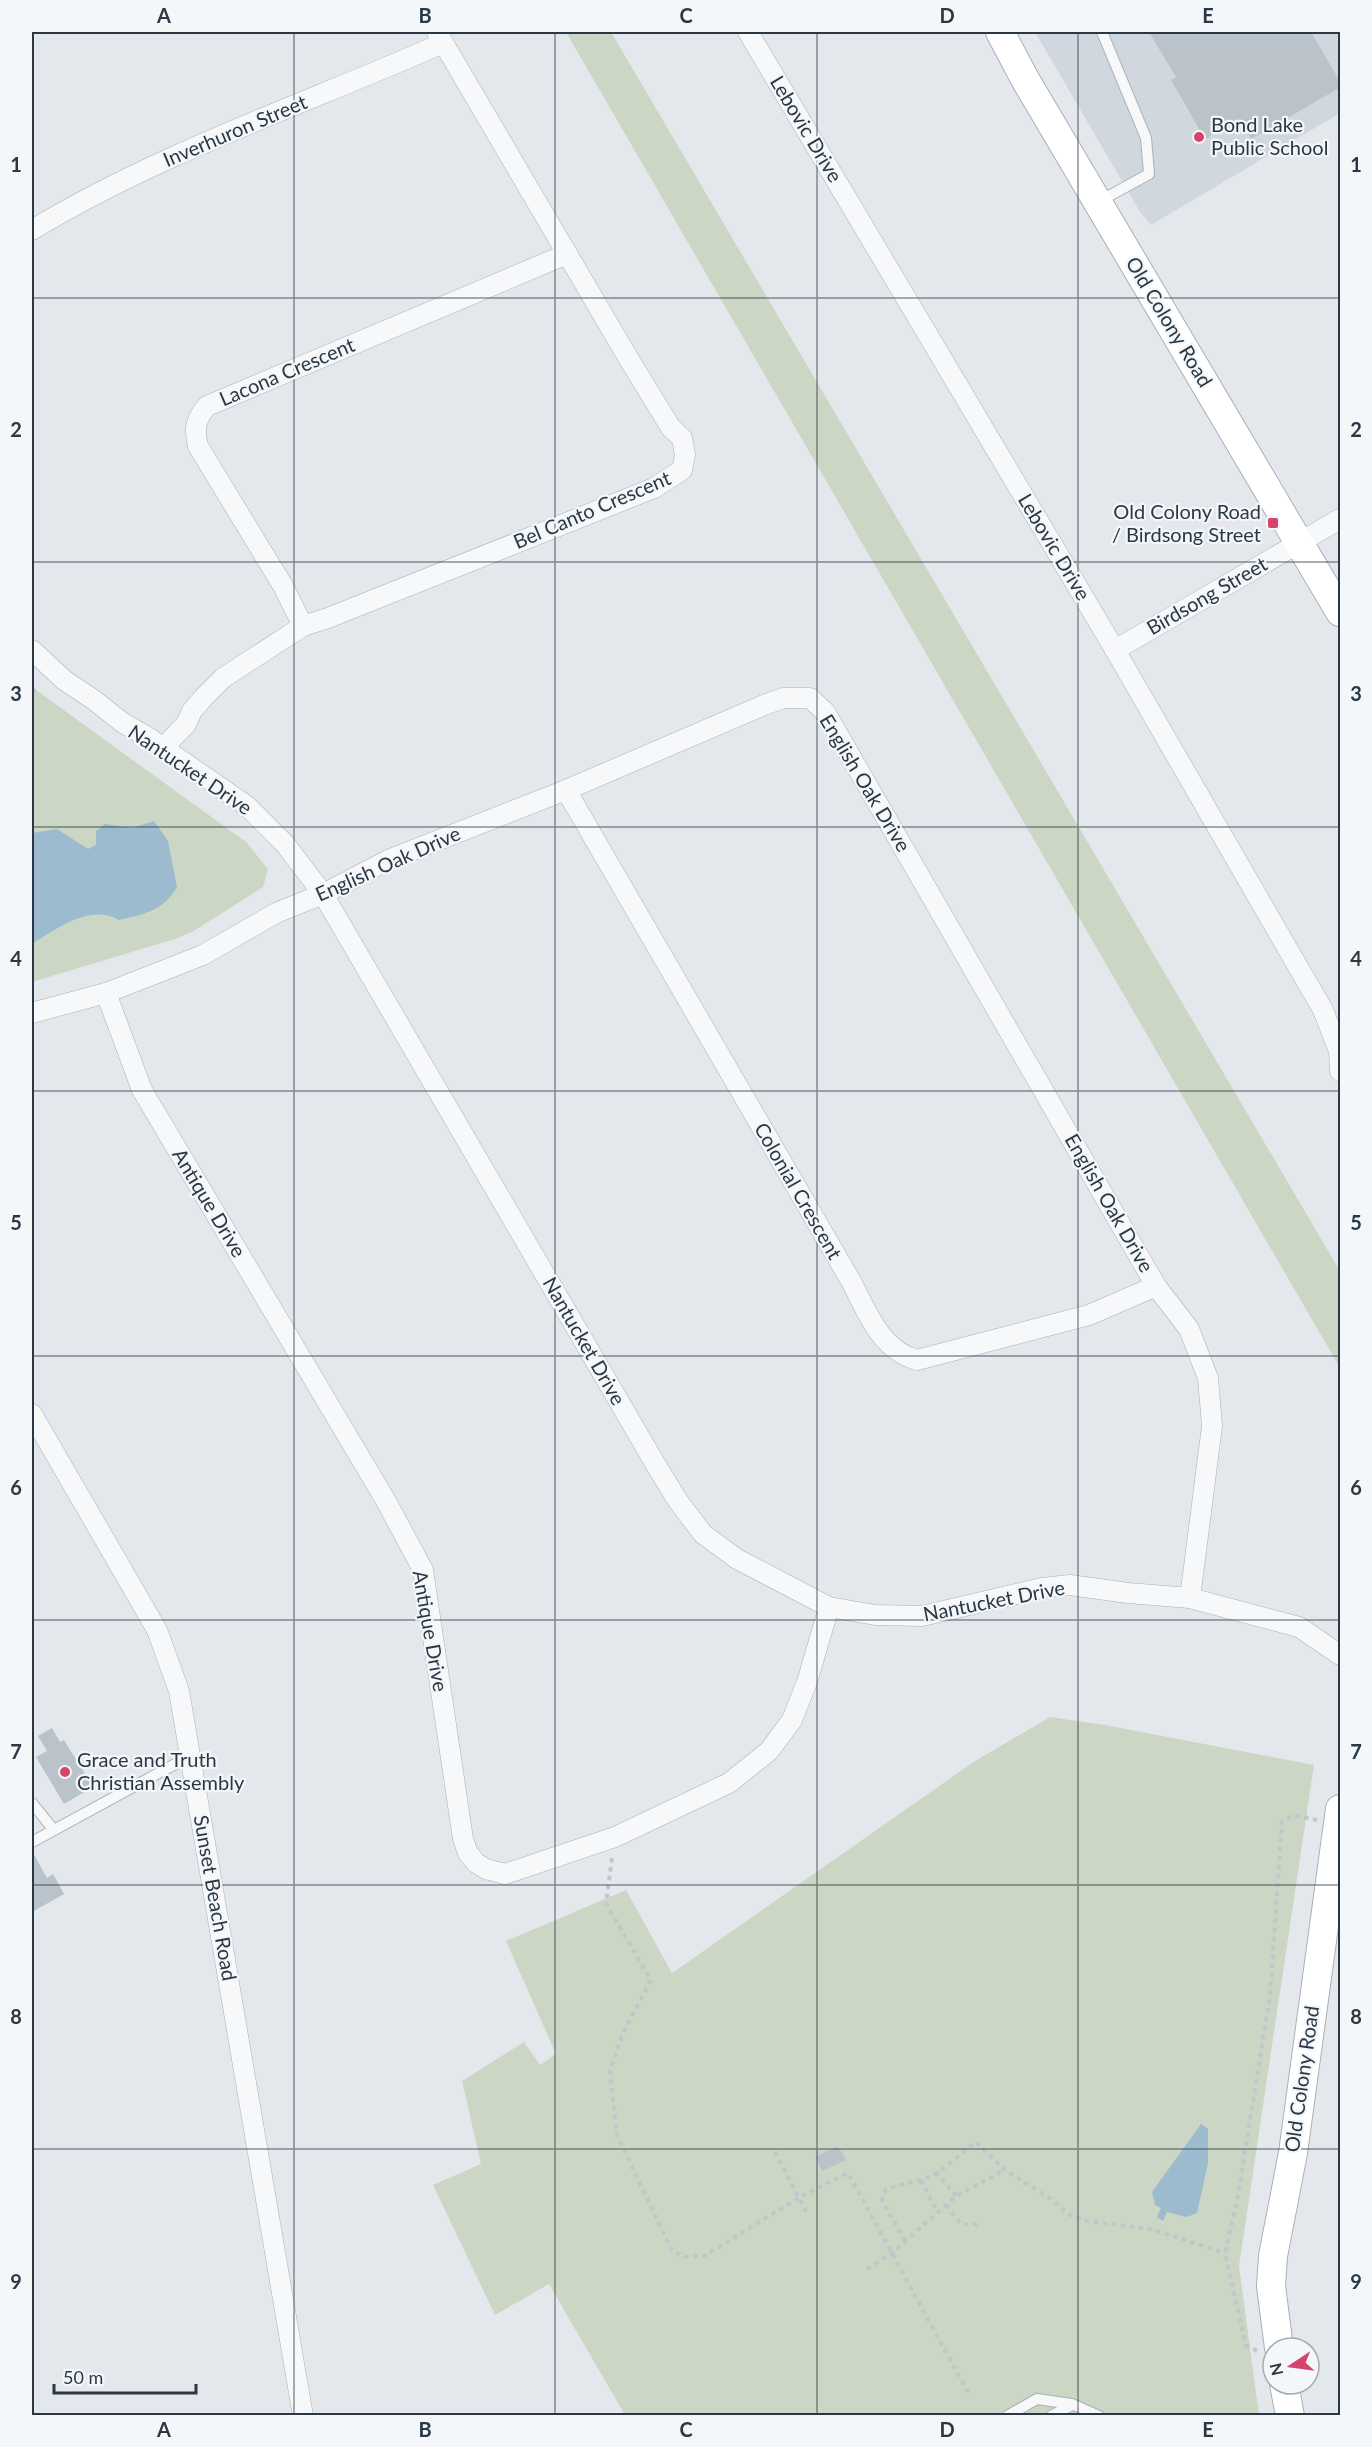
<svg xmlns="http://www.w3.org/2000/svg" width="1372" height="2447" viewBox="0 0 1372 2447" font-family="Lato,sans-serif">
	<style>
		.built { fill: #d1d7de }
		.green { fill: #cbd7c4 }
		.water { fill: #9dbbce }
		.building { fill: #bac2ca }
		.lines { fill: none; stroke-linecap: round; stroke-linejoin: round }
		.lane-casing { stroke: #a8b0b7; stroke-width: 12 }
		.street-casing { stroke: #a8b0b7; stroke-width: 21 }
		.secondary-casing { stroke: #a8b0b7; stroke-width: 30 }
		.path { stroke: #c2c6cb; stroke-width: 4; stroke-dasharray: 4.5 4.5; stroke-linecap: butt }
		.lane { stroke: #f7f8fa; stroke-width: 10 }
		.street { stroke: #f7f8fa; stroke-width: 20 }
		.secondary { stroke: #fff; stroke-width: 28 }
		.grid { fill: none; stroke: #2a3846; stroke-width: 1.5; stroke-opacity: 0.55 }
		.poi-dot { fill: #d6446c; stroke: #f4f7f9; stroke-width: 2 }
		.labels { text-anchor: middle; stroke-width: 4.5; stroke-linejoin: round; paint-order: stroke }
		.poi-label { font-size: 20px; fill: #2a3846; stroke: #f4f7f9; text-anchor: start }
		.street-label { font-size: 20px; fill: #2a3846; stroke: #f4f7f9 }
		.neatline { fill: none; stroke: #2a3846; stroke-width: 2 }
		.grid-label { font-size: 20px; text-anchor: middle; font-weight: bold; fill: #2a3846 }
	</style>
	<rect width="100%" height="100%" fill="#e4e8ec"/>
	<polygon class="built" points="1035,32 1340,32 1340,113 1151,225 1140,212"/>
	<g class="green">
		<polygon points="566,32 611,32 1340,1271 1340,1368"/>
		<polygon points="32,687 246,842 268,869 263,887 192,932 175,939 32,982"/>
		<polygon points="1050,1717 1105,1725 1314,1765 1239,2266 1259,2415 625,2415 549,2284 495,2315 433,2185 481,2164 462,2081 524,2042 540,2065 556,2054 506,1941 626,1890 672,1973 975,1761"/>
	</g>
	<g class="water">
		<path d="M154,821L168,841L177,887C163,911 145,914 119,920C90,903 56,929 32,944V833L57,829L88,849L96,845V831L105,824L132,828Z"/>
		<polygon points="1201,2124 1208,2129 1208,2163 1197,2213 1187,2217 1167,2212 1163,2221 1157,2217 1161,2208 1155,2205 1152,2192"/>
	</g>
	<g class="building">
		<polygon points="1149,32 1311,32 1341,83 1341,87 1251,139 1240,119 1205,139 1171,80 1176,77"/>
		<polygon points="52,1728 60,1742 64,1740 93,1787 64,1804 36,1757 47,1751 38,1736"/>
		<polygon points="32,1851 47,1878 53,1874 64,1894 32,1912"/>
		<polygon points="838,2146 846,2160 822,2171 815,2157"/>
	</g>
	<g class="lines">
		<defs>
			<g id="lane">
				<polyline points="1098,202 1149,174 1146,138 1102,32"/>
				<polyline points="32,1803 53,1829"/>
				<polyline points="32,1842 190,1756"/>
				<polyline points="1007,2416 1037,2399 1072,2404 1099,2416"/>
				<polyline points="1051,2416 1072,2405"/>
			</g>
			<g id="street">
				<polyline points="748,32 1115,650 1323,1010 1339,1051 1340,1071"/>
				<path d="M32,230C161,152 305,104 443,43"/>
				<path d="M303,626L283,586L198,446C194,429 195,420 207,406L567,254"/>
				<polyline points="32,650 64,680 94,700 123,723 146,736 247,806 285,844 323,894 656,1465 678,1501 703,1534 737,1559 829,1607 875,1615 922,1616 1042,1588 1070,1585 1128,1593 1190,1598 1299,1627 1340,1655"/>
				<polyline points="1115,650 1340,519"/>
				<polyline points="163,748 186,724 192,711 204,697 223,678 303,626 328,618 654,488 682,470 685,455 682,438 671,428 630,361 437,32"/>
				<path d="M566,790L852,1283C868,1314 881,1350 917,1360L1089,1315L1156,1286"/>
				<polyline points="106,993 142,1090 386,1501 423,1570 463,1839 468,1853 476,1863 486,1869 505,1874 615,1837 729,1783 769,1751 792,1720 807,1682 829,1607"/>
				<polyline points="32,1013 106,993 203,955 276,913 323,894 388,860 566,790 764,705 783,698 810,698 825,712 1156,1286 1189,1329 1208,1378 1212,1426 1190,1598"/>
				<polyline points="32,1414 157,1630 179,1691 303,2416"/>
			</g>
			<g id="secondary">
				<polyline points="1000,32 1026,81 1340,612"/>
				<polyline points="1279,2348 1271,2286 1273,2256 1293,2153 1340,1809"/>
				<polyline points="1284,2384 1290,2416"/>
			</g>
		</defs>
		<use href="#lane" class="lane-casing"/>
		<use href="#street" class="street-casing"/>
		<use href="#secondary" class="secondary-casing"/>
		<g class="path">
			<polyline points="32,692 37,688"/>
			<polyline points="612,1858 606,1904 651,1980 622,2035 610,2071 617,2135 672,2251 686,2257 704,2256 800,2197 848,2173 970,2396"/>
			<polyline points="775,2152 808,2215"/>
			<polyline points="936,2172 956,2196"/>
			<polyline points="921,2180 937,2212"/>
			<polyline points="946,2205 961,2224 982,2225"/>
			<path d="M905,2241C898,2226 888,2214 882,2199L886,2190C898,2184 909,2184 922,2180C942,2173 959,2155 976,2142L1005,2170L1051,2199L1068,2214L1087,2221L1151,2229L1225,2253"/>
			<polyline points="867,2269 892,2253 956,2196 1005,2170"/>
			<polyline points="1257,2351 1246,2345 1225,2253 1237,2201 1270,1996 1282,1821 1294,1815 1317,1820"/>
		</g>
		<use href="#lane" class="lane"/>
		<use href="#street" class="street"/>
		<use href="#secondary" class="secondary"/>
	</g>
	<path class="grid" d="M294,32V2416M555,32V2416M817,32V2416M1078,32V2416M32,298H1340M32,562H1340M32,827H1340M32,1091H1340M32,1356H1340M32,1620H1340M32,1885H1340M32,2149H1340"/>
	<g class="poi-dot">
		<circle cx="1199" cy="137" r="6"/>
		<rect x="1267" y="517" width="12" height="12" rx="3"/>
		<circle cx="65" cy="1772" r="6"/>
	</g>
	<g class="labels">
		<g class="poi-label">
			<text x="1211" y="132">Bond Lake<tspan x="1211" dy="23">Public School</tspan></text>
			<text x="1261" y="519" text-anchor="end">Old Colony Road<tspan x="1261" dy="23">/ Birdsong Street</tspan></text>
			<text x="77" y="1767">Grace and Truth<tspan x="77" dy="23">Christian Assembly</tspan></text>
		</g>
		<g class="street-label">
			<text transform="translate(806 129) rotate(59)" y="7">Lebovic Drive</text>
			<text transform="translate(235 131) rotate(-23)" y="7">Inverhuron Street</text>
			<text transform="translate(1169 322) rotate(59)" y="7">Old Colony Road</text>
			<text transform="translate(287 372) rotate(-23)" y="7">Lacona Crescent</text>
			<text transform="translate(592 510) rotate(-23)" y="7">Bel Canto Crescent</text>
			<text transform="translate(1054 547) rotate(59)" y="7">Lebovic Drive</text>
			<text transform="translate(1207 596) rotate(-30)" y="7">Birdsong Street</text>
			<text transform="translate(190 770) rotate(34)" y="7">Nantucket Drive</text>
			<text transform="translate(865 783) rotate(59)" y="7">English Oak Drive</text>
			<text transform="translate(388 864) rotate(-24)" y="7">English Oak Drive</text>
			<text transform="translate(798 1191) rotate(60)" y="7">Colonial Crescent</text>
			<text transform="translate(209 1203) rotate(59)" y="7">Antique Drive</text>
			<text transform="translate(1109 1203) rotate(60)" y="7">English Oak Drive</text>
			<text transform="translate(584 1341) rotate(60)" y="7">Nantucket Drive</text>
			<text transform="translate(994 1601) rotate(-11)" y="7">Nantucket Drive</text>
			<text transform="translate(430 1631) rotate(80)" y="7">Antique Drive</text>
			<text transform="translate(215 1898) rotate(80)" y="7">Sunset Beach Road</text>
			<text transform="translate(1302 2079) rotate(-82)" y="7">Old Colony Road</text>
		</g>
	</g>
	<rect width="1372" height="2447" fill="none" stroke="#f4f7f9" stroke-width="66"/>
	<g transform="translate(1291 2366) rotate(257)"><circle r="28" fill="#f4f7f9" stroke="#a3abb1" stroke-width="1.5"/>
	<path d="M0-4.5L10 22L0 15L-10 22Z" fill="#d6446c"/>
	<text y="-9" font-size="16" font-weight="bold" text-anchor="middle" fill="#2a3846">N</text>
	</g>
	<path d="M54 2384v9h142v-9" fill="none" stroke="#2a3846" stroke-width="3"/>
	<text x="63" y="2384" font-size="18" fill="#2a3846" stroke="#f4f7f9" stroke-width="4.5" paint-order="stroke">50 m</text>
	<rect x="33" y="33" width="1306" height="2381" class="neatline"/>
	<g class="grid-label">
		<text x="164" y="23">A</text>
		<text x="425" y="23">B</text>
		<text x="686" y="23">C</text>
		<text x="947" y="23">D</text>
		<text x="1208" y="23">E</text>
		<text x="16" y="172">1</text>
		<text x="1356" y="172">1</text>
		<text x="16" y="437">2</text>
		<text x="1356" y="437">2</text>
		<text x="16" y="701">3</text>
		<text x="1356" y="701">3</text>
		<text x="16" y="966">4</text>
		<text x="1356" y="966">4</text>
		<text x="16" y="1230">5</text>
		<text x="1356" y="1230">5</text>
		<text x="16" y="1495">6</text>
		<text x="1356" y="1495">6</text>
		<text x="16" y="1759">7</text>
		<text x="1356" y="1759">7</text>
		<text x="16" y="2024">8</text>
		<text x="1356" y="2024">8</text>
		<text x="16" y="2289">9</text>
		<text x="1356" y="2289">9</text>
		<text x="164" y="2437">A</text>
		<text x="425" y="2437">B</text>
		<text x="686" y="2437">C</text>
		<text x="947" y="2437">D</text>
		<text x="1208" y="2437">E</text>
	</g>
</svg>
